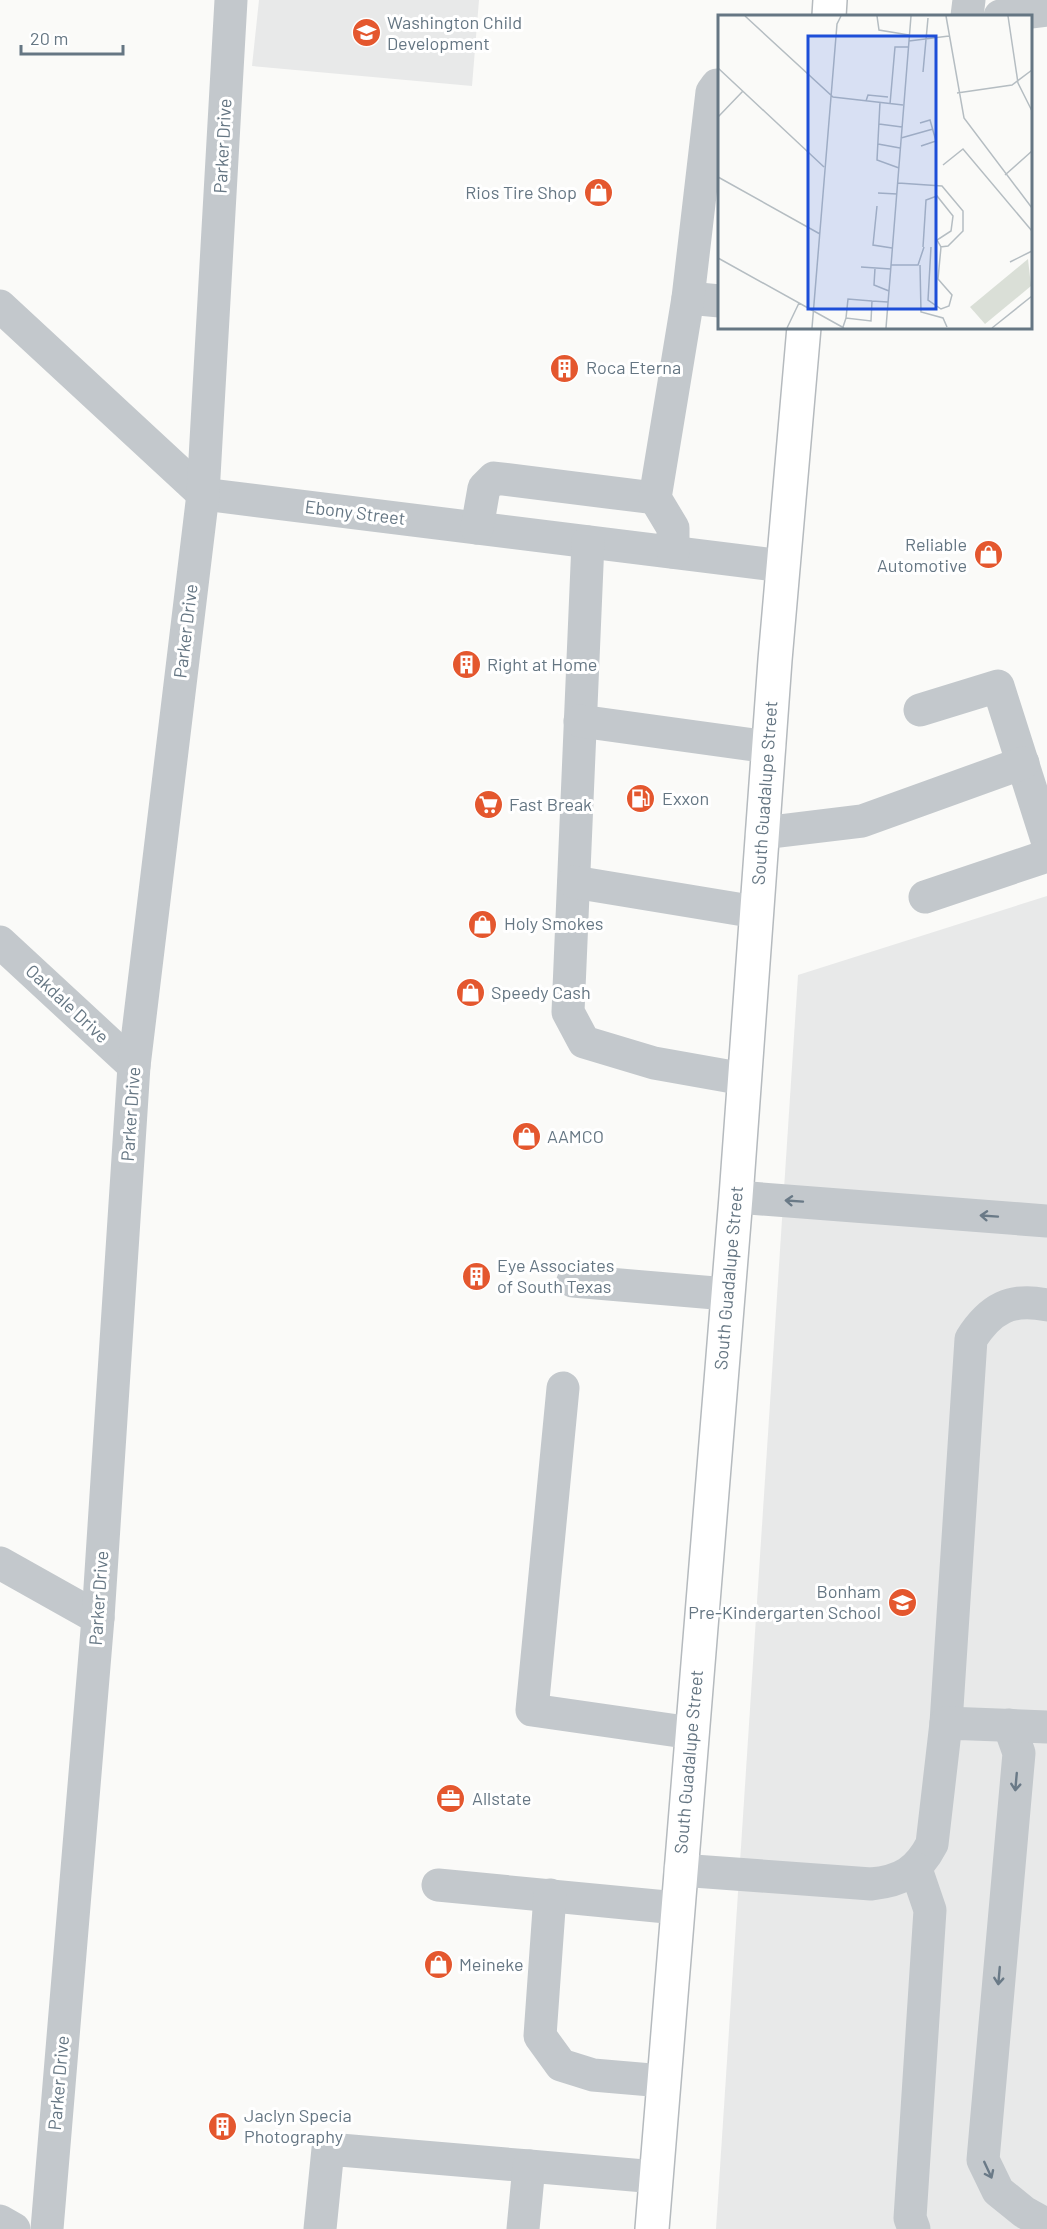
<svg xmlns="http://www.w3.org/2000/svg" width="1047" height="2229" viewBox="0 0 1047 2229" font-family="Barlow,sans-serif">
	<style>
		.built { fill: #e8e9e9 }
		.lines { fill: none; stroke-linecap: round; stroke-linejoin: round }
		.major-casing { stroke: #b5babe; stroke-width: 36 }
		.minor { stroke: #c3c8cc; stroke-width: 33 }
		.major { stroke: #fff; stroke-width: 33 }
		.oneway { stroke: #6a7a87 }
		.labels { text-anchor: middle; stroke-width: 6; stroke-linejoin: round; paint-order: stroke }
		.poi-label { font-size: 18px; fill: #657683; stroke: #fff; text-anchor: start }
		.street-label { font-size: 18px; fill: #657683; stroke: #fff }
		.inset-road { fill: none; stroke: #b5bdc2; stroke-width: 1.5 }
		.view { fill: #1d4ed8; fill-opacity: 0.15; stroke: #1d4ed8; stroke-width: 3 }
		.inset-edge { fill: none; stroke: #657683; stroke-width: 3 }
	</style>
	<rect width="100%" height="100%" fill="#fafaf8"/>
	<g class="built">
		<polygon points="259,0 479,0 472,86 252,66"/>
		<polygon points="1047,896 1047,2229 716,2229 798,975"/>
	</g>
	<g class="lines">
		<defs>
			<g id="major">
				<polyline points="829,16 830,0"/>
				<polyline points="652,2229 736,1197 775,660 804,327"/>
			</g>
		</defs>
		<use href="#major" class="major-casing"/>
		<g class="minor">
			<polyline points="967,16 969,0"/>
			<polyline points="1000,16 1047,10"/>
			<polyline points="688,298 720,301"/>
			<polyline points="0,306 203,494 783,566"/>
			<polyline points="477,528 484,488 494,478 655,498"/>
			<polyline points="588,542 568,1012 584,1042 654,1063 744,1079"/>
			<polyline points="673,552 673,528 655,498 688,298 712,92 717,85 720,85"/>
			<polyline points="920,710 998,686 1047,840"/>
			<polyline points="580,721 769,747"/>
			<polyline points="762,833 862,821 1023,763"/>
			<polyline points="574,882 756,912"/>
			<polyline points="925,897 1047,856"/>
			<polyline points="0,942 134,1066"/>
			<polyline points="736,1197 1047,1221"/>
			<polyline points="573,1281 727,1294"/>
			<polyline points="563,1388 532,1710 692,1733"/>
			<polyline points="0,1563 98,1618"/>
			<path d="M946,1723L971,1339C990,1309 1011,1297 1047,1305"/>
			<polyline points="1009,1725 1019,1753 983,2160 998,2191 1024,2212 1047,2225"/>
			<path d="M680,1870L871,1884C902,1881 918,1871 932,1844L946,1723L1047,1727"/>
			<polyline points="438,1885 677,1908"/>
			<polyline points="550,1895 540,2036 561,2065 593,2075 663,2081"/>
			<polyline points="0,2221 14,2229"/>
			<polyline points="47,2229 98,1618 134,1066 203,494 231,0"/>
			<polyline points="320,2229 328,2149 529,2166"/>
			<polyline points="523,2229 529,2166 656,2177"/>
			<polyline points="914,2229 910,2218 930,1910 916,1869"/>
		</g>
		<use href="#major" class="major"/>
	</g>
	<defs><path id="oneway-shaft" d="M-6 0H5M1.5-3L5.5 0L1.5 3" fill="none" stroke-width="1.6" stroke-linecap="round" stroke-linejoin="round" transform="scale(1.5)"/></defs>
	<g class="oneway">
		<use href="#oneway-shaft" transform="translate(794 1201) rotate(-176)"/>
		<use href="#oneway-shaft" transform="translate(989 1216) rotate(-176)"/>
		<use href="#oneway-shaft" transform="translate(1016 1782) rotate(95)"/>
		<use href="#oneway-shaft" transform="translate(999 1976) rotate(95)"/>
		<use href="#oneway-shaft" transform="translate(988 2170) rotate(65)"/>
	</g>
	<defs>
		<symbol id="school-disc" viewBox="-11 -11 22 22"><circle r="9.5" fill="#e4572e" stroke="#fff"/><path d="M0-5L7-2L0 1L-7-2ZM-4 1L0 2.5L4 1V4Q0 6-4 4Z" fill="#fff"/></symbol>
		<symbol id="shop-disc" viewBox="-11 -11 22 22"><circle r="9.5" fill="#e4572e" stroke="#fff"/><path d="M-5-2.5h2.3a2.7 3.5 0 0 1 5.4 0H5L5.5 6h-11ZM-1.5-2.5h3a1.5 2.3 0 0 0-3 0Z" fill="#fff"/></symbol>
		<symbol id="building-disc" viewBox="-11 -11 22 22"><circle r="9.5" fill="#e4572e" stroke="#fff"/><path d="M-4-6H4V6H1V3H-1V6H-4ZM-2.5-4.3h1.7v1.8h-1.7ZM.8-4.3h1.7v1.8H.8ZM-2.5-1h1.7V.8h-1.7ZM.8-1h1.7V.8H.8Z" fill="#fff"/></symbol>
		<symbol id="fuel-disc" viewBox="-11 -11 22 22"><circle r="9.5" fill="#e4572e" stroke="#fff"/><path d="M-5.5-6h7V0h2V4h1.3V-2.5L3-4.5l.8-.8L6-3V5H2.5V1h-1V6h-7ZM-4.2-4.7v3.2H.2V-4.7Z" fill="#fff"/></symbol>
		<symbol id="supermarket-disc" viewBox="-11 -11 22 22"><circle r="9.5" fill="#e4572e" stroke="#fff"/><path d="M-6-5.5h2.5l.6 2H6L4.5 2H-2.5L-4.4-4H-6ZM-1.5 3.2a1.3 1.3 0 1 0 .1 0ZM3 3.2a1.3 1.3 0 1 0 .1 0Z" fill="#fff"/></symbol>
		<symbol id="office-disc" viewBox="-11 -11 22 22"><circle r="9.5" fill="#e4572e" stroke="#fff"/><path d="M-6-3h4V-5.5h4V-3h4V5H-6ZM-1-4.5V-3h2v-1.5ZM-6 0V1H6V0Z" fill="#fff"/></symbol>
	</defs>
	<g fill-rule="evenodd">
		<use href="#school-disc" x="350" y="16" width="33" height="33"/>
		<use href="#shop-disc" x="582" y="176" width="33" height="33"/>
		<use href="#building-disc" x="548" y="352" width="33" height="33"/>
		<use href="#shop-disc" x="972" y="538" width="33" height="33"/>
		<use href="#building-disc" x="450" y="648" width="33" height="33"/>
		<use href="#fuel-disc" x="624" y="782" width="33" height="33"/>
		<use href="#supermarket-disc" x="472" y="788" width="33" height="33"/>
		<use href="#shop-disc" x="466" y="908" width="33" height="33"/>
		<use href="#shop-disc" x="454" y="976" width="33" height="33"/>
		<use href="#shop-disc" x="510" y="1120" width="33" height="33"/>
		<use href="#building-disc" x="460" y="1260" width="33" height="33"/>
		<use href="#school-disc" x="886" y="1586" width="33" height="33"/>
		<use href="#office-disc" x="434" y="1782" width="33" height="33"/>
		<use href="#shop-disc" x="422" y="1948" width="33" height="33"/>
		<use href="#building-disc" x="206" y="2110" width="33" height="33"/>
	</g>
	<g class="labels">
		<g class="poi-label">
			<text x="387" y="29">Washington Child<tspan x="387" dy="21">Development</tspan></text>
			<text x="577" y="199" text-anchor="end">Rios Tire Shop</text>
			<text x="586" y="374">Roca Eterna</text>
			<text x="967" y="551" text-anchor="end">Reliable<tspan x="967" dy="21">Automotive</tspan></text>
			<text x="487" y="671">Right at Home</text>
			<text x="662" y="805">Exxon</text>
			<text x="509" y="811">Fast Break</text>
			<text x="504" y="930">Holy Smokes</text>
			<text x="491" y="999">Speedy Cash</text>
			<text x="547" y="1143">AAMCO</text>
			<text x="497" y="1272">Eye Associates<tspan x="497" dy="21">of South Texas</tspan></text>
			<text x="881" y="1598" text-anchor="end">Bonham<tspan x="881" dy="21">Pre-Kindergarten School</tspan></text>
			<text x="472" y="1805">Allstate</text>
			<text x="459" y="1971">Meineke</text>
			<text x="244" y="2122">Jaclyn Specia<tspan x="244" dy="21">Photography</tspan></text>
		</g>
		<g class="street-label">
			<text transform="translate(223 146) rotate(-87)" y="6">Parker Drive</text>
			<text transform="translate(355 513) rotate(7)" y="6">Ebony Street</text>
			<text transform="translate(186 631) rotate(-83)" y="6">Parker Drive</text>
			<text transform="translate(765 793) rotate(-86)" y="6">South Guadalupe Street</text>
			<text transform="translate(67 1004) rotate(43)" y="6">Oakdale Drive</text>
			<text transform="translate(131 1114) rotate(-86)" y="6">Parker Drive</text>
			<text transform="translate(729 1278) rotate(-85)" y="6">South Guadalupe Street</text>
			<text transform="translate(99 1598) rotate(-86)" y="6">Parker Drive</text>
			<text transform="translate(689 1762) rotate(-85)" y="6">South Guadalupe Street</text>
			<text transform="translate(59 2083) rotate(-85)" y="6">Parker Drive</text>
		</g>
	</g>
	<g transform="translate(718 15)">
		<rect width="314" height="314" fill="#fafaf8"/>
		<path d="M310,244L313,271L267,309L252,292Z" fill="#dadfd7"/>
		<path class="inset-road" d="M27,1L115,82L185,90M159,1L161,15L191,20M228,1L246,103L314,193M290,1L300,68L314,96M191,26L231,21M0,53L106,152M205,57L210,3M239,78L294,70L314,55M148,86L150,80L170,82M162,87L159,145L181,153M172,89L177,32H190M0,102L25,76M202,108L212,105L218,126L203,131M161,109L184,112M183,123L215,114M160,129L182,133M225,150L245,134L314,216M287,160L314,136M0,162L102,219M180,168L224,171L245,196V216L230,231L222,232M160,178L179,179M159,191L155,230L174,233M205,232L208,185L219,181L235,201L233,216L219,225L223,232L220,264L234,280L231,291L223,294L210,285L213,232M0,243L126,313M292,247L314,236M173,250H200L206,232M202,250L203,297L225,303L229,312M143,252L173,254M157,253L156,270L171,276M128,303L130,284L154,286M125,312L128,303L153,306L154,286L170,287M69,313L81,288M94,313L119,9L123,1M168,313L193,1M274,313L314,281"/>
		<path class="view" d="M90,21H218V294H90Z"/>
		<rect width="314" height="314" class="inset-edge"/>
	</g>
	<path d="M21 45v9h102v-9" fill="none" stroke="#657683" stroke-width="3"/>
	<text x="30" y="45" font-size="18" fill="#657683" stroke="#ffffff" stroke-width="4.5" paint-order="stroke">20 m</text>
</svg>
